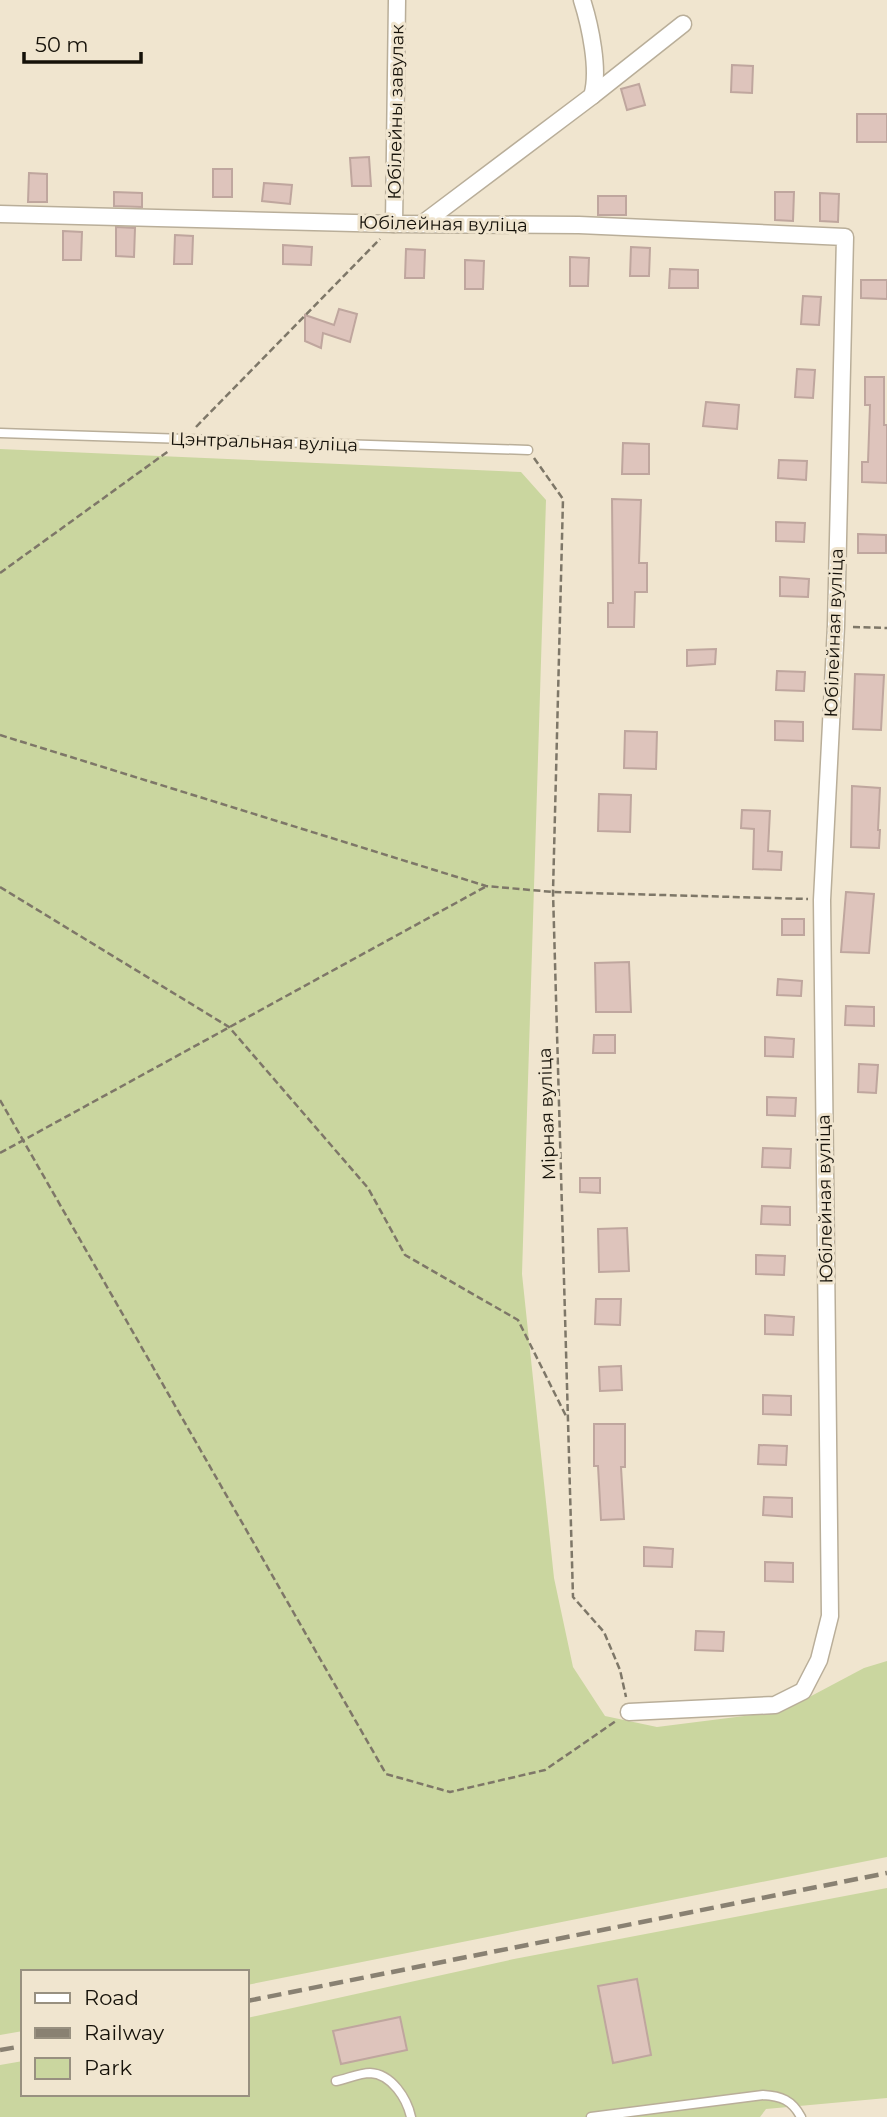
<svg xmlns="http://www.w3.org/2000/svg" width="887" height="2117" viewBox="0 0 887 2117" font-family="Montserrat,sans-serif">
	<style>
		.green { fill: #cad69f }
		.building { fill: #dec4bc; stroke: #bfa69e; stroke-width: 2 }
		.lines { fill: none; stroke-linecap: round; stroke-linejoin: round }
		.service-casing { stroke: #b9ae99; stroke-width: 11 }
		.minor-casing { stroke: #b9ae99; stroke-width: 19 }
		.path { stroke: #7e7768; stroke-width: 2.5; stroke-dasharray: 7 3.5; stroke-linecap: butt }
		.service { stroke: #fff; stroke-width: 8 }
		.minor { stroke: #fff; stroke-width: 16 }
		.rail { stroke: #898172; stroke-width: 4.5; stroke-dasharray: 14 7; stroke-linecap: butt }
		.labels { text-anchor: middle; stroke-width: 6; stroke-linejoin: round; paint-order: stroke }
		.street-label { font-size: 18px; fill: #151109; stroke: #f0e5cf }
	</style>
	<rect width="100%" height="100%" fill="#f0e5cf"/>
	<g class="green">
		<polygon points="0,449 521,472 546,500 522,1274 554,1578 573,1667 605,1716 657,1727 783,1711 864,1668 887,1661 887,1857 247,1985 247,1972 23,1972 23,2031 0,2035"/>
		<polygon points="887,1888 887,2098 766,2109 760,2117 0,2117 0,2065 23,2061 23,2094 247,2094 247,2018 514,1959"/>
	</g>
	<g class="building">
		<polygon points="732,65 753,66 752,93 731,92"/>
		<polygon points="639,84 645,105 627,110 621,89"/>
		<rect x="857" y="114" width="30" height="28"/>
		<polygon points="369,157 371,186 352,186 350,158"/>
		<rect x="213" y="169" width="19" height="28"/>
		<polygon points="29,173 47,174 47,202 28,202"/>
		<polygon points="264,183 292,185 290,204 262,201"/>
		<polygon points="114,192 142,193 142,207 114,206"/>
		<polygon points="775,192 794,192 793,221 775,220"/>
		<polygon points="820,193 839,194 838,222 820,221"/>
		<rect x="598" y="196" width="28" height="19"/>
		<polygon points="116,227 135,228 134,257 116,256"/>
		<polygon points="63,231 82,232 81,260 63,260"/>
		<polygon points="175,235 193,236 192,264 174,264"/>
		<polygon points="283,245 312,247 311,265 283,264"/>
		<polygon points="631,247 650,248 649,276 630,276"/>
		<polygon points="406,249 425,250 424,278 405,278"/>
		<polygon points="570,257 589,258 588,286 570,286"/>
		<polygon points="465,260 484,261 483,289 465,289"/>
		<polygon points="670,269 698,270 698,288 669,288"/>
		<polygon points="861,280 887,280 887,299 861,298"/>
		<polygon points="803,296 821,297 819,325 801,324"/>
		<polygon points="339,309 357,314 350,342 323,333 321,348 305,341 305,315 334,325"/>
		<polygon points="797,369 815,370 813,398 795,397"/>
		<polygon points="865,377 884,377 884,425 887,425 887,483 862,482 862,462 868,462 870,405 865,405"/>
		<polygon points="706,402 739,405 737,429 703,426"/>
		<polygon points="623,443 649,444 649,474 622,474"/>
		<polygon points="779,460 807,461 806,480 778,478"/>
		<polygon points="612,499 641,500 639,563 647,563 647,592 635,592 634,627 608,627 608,603 613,603"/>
		<polygon points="776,522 805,523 804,542 776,541"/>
		<polygon points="858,534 886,535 886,553 858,553"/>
		<polygon points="780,577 809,579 808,597 780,596"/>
		<polygon points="716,649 715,664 687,666 687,650"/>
		<polygon points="777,671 805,672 804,691 776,690"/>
		<polygon points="855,674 884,675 881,730 853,729"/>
		<polygon points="775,721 803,722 803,741 775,740"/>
		<polygon points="625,731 657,732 656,769 624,768"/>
		<polygon points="852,786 880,788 878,830 880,830 879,848 851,847"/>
		<polygon points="599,794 631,795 630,832 598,831"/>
		<polygon points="742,810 770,811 768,851 782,852 781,870 753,869 754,829 741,828"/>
		<polygon points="846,892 874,894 869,953 841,952"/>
		<rect x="782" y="919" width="22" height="16"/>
		<polygon points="629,962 631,1012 596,1012 595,963"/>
		<polygon points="778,979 802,981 801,996 777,995"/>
		<polygon points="846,1006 874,1007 874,1026 845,1025"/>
		<polygon points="594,1035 615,1035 615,1053 593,1053"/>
		<polygon points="765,1037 794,1039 793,1057 765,1056"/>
		<polygon points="859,1064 878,1065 876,1093 858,1092"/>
		<polygon points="767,1097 796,1098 795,1116 767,1115"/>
		<polygon points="763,1148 791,1149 790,1168 762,1167"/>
		<polygon points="580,1178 600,1178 600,1193 580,1192"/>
		<polygon points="762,1206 790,1207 790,1225 761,1224"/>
		<polygon points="627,1228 629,1271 599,1272 598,1229"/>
		<polygon points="756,1255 785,1256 784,1275 756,1274"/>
		<polygon points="596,1299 621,1299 620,1325 595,1324"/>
		<polygon points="765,1315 794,1317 793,1335 765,1334"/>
		<polygon points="621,1366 622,1390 600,1391 599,1367"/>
		<polygon points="763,1395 791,1396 791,1415 763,1414"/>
		<polygon points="594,1424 625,1424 625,1467 621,1467 624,1519 601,1520 598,1466 594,1466"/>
		<polygon points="759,1445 787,1446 786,1465 758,1464"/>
		<polygon points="764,1497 792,1498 792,1517 763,1515"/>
		<polygon points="644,1547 673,1549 672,1567 644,1566"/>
		<polygon points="765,1562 793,1563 793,1582 765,1581"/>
		<polygon points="696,1631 724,1632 723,1651 695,1650"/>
		<polygon points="637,1979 651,2055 613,2063 598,1986"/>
		<polygon points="400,2017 407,2050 341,2064 333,2031"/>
	</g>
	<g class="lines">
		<defs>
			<g id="service">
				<polyline points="0,433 528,450"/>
				<path d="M336,2081C346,2079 360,2073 370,2073C392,2074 407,2099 411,2117"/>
				<path d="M591,2117L763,2095C781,2096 792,2100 801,2117"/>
			</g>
			<g id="minor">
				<polyline points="592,96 683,24"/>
				<polyline points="0,214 394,224 579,225 845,237 836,626 822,900 830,1616 819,1660 803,1691 775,1705 629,1712"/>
				<polyline points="394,224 397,0"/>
				<path d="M422,224L592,96C600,71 590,25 582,0"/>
			</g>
		</defs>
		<use href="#service" class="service-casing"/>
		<use href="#minor" class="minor-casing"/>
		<g class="path">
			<polyline points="196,427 380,239"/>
			<polyline points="534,458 563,499 553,892 573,1597 604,1632 620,1670 626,1697"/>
			<polyline points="0,573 170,450"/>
			<polyline points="853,627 887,628"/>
			<polyline points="0,735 486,886 553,892 808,899"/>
			<polyline points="0,887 229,1027 368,1188 405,1255 518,1320 567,1418"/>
			<polyline points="0,1100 386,1774 450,1792 545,1770 616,1721"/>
			<polyline points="0,1153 485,887"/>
		</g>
		<use href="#service" class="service"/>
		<use href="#minor" class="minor"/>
		<g class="rail">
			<polyline points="247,2001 887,1873"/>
			<polyline points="0,2050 23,2046"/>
		</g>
	</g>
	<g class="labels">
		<g class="street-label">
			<text transform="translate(396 112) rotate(-89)" y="6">Юбілейны завулак</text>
			<text transform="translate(443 224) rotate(1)" y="6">Юбілейная вуліца</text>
			<text transform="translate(264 442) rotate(2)" y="6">Цэнтральная вуліца</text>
			<text transform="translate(834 633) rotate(-88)" y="6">Юбілейная вуліца</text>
			<text transform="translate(547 1114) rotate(-92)" y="6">Мірная вуліца</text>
			<text transform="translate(825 1199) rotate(-91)" y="6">Юбілейная вуліца</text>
		</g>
	</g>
	<rect x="21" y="1970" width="228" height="126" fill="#f0e5cf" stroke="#989080" stroke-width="2"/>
	<rect x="35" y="1993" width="35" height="10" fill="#ffffff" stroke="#989080" stroke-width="2"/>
	<text x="84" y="2005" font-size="21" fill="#151109">Road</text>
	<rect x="35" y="2028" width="35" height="10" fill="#898172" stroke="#989080" stroke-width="2"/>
	<text x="84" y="2040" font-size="21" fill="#151109">Railway</text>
	<rect x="35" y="2058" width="35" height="21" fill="#cad69f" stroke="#989080" stroke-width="2"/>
	<text x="84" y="2075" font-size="21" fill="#151109">Park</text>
	<path d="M24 52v10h117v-10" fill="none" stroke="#151109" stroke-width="3.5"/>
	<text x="35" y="52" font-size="21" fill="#151109" stroke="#f0e5cf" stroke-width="5" paint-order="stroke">50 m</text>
</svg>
